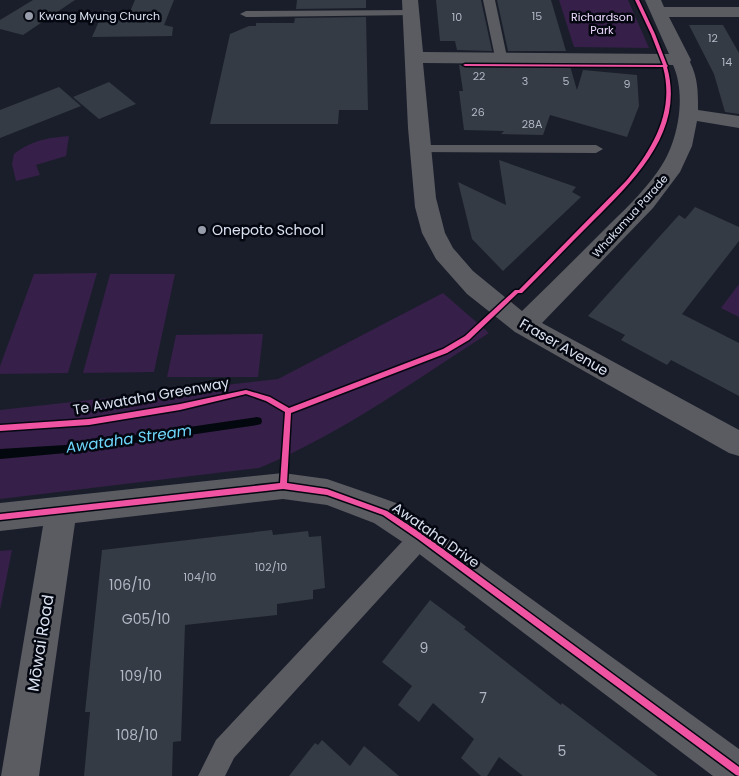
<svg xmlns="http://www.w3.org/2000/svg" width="739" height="776" viewBox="0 0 739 776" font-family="Poppins,sans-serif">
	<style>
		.green { fill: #361f48 }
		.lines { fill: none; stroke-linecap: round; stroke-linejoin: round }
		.stream { fill: #02080d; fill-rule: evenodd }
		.building { fill: #343b44 }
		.service { fill: #5b5c61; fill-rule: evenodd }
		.minor { fill: #5b5c61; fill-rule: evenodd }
		.cycleway-casing { stroke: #040710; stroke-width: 3 }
		.cycleway { fill: #f153a3; fill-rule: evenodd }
		.poi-dot { fill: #979dab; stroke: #040710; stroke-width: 2 }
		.labels { text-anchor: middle; stroke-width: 5; stroke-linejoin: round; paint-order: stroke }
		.far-poi-label { font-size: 11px; fill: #dbe2f1; stroke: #040710; text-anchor: start }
		.number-label { font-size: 11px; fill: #b1b8c6 }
		.far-park-label { font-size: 11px; fill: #eed9ff; stroke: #040710 }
		.far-street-label { font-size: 11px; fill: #dbe2f1; stroke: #040710 }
		.poi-label { font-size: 14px; fill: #dbe2f1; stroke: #040710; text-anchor: start }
		.street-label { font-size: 14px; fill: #dbe2f1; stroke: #040710 }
		.near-number-label { font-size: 14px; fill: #b1b8c6 }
		.water-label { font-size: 15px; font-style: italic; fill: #6ed8fb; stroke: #040710 }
		.near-street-label { font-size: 16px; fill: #dbe2f1; stroke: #040710 }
	</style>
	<rect width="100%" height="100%" fill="#1a1e2a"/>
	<g class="green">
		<polygon points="559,0 628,0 649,48 574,47"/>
		<path d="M69,136L66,156L36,165L40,175L16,181L12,164L14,154C33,140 46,138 69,136Z"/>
		<polygon points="97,273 68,373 0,374 0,366 34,274"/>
		<polygon points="110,274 175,274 154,372 83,373"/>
		<polygon points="739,284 739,317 721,308"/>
		<path d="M443,293L489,333C414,381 341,434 259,468L0,499V410L278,379Z"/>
		<polygon points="263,334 258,377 167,377 176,335"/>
		<polygon points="12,550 0,610 0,551"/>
	</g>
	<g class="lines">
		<polygon class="stream" points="257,417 261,418 262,421 261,424 257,425 66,453 0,459 0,449 66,445"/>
	</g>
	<g class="building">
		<polygon points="33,0 75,0 23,35 0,29 0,20"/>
		<polygon points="135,0 174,0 164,25 173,27 172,36 92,37 104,10 128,16"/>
		<polygon points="297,0 366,0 366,8 296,9"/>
		<polygon points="436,0 481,0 492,51 457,50 455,41 440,41"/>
		<polygon points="497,0 551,0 566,51 508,51"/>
		<polygon points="366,17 368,110 339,110 338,124 210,124 230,34 249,26 256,26 256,23 294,23 295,18"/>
		<polygon points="689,25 723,25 739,53 739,114 725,112 714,74"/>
		<polygon points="459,65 570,66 577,90 583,70 637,75 639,106 627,137 550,115 543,135 501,134 504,131 464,130 459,91 463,91"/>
		<polygon points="109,82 136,104 99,119 73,97"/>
		<polygon points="59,87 81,106 0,138 0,110"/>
		<polygon points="499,160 576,187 572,192 581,197 503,271 472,239 458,182 506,205"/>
		<polygon points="695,207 739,227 739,241 682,314 739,343 739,396 671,360 667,365 621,340 625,335 588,316 679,215 685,219"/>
		<polygon points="272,530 273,535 308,531 309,537 321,536 325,588 313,590 313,599 277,604 277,615 185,625 181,741 173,742 172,776 84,776 90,712 85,712 102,550"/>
		<polygon points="430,600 466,627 464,629 561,705 562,703 658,776 523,776 499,757 487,776 481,776 461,758 474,739 433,703 419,722 398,705 412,686 382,662"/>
		<polygon points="322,740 350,766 364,746 399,776 289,776 315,743 318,745"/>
	</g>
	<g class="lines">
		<g class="service">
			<polygon points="483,0 495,0 507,57 505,60 497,60 495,57"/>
			<polygon points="411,10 417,13 415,15 246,17 240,14 246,11"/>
			<polygon points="419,145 596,145 603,149 596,153 414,152 412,149 414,146"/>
			<polygon points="421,527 429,530 432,537 429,544 234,758 225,776 198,776 216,740 413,530"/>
		</g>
		<g class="minor">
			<path d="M402,0H418L423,52L669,54L645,0H661L664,7H739V17H669L691,60L690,62C698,78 698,92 698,110L739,116V128L697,121L692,146L680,172L653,208L542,323L739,430V456L729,453L515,332L467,294L436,259L422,233L415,207L408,128ZM423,63L673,65C687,96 678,144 658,171C642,194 621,213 601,233C575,259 549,285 522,311L473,271L453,248L445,233L436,198Z"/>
			<polygon points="283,473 327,479 385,499 396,503 432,527 739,749 739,776 713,776 410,547 374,523 327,505 283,499 75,523 39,776 1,776 43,526 0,531 0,503"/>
		</g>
		<defs>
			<path id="cycleway" d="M635,0H639L655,34L667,65L668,66L667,67C686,133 631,183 589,225C566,248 544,271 522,293H518L469,340L447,353L291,413L287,483L327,489L387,511L424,535L739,767V776L736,775L418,539L383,515L327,495L283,489L0,520V514L280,483L285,412L266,401L246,394L180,410L89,425L0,431V425L89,419L180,404L246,390L270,397L289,408L443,349L465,336L515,290H519L626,181C653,149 675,111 663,67L465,66L463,65L465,64L663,65L651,34Z"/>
		</defs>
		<use href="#cycleway" class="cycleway-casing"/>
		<use href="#cycleway" class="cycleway"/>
	</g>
	<g class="poi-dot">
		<circle cx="29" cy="16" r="5"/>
		<circle cx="202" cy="230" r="5"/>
	</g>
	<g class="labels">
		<g class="far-poi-label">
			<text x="39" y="20">Kwang Myung Church</text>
		</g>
		<g class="number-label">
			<text x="537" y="20">15</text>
			<text x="457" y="21">10</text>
			<text x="713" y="42">12</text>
			<text x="727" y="66">14</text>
			<text x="479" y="80">22</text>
			<text x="525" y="85">3</text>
			<text x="566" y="85">5</text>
			<text x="627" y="88">9</text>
			<text x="478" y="116">26</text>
			<text x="532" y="128">28A</text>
			<text x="271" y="571">102/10</text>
			<text x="200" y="581">104/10</text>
		</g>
		<g class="far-park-label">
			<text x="602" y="21">Richardson<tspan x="602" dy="13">Park</tspan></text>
		</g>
		<g class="far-street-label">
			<text transform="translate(630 216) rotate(-48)" y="4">Whakamua Parade</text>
		</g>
		<g class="poi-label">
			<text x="212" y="235">Onepoto School</text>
		</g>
		<g class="street-label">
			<text transform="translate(564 347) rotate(30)" y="5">Fraser Avenue</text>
			<text transform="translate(151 396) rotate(-10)" y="5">Te Awataha Greenway</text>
			<text transform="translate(436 535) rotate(35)" y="5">Awataha Drive</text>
		</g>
		<g class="near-number-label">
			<text x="130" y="590">106/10</text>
			<text x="146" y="624">G05/10</text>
			<text x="424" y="653">9</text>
			<text x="141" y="681">109/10</text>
			<text x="483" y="703">7</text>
			<text x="137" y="740">108/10</text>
			<text x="562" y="756">5</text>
		</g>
		<g class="water-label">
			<text transform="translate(129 439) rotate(-8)" y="5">Awataha Stream</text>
		</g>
		<g class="near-street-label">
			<text transform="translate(40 643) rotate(-81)" y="6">Mōwai Road</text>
		</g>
	</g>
</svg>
